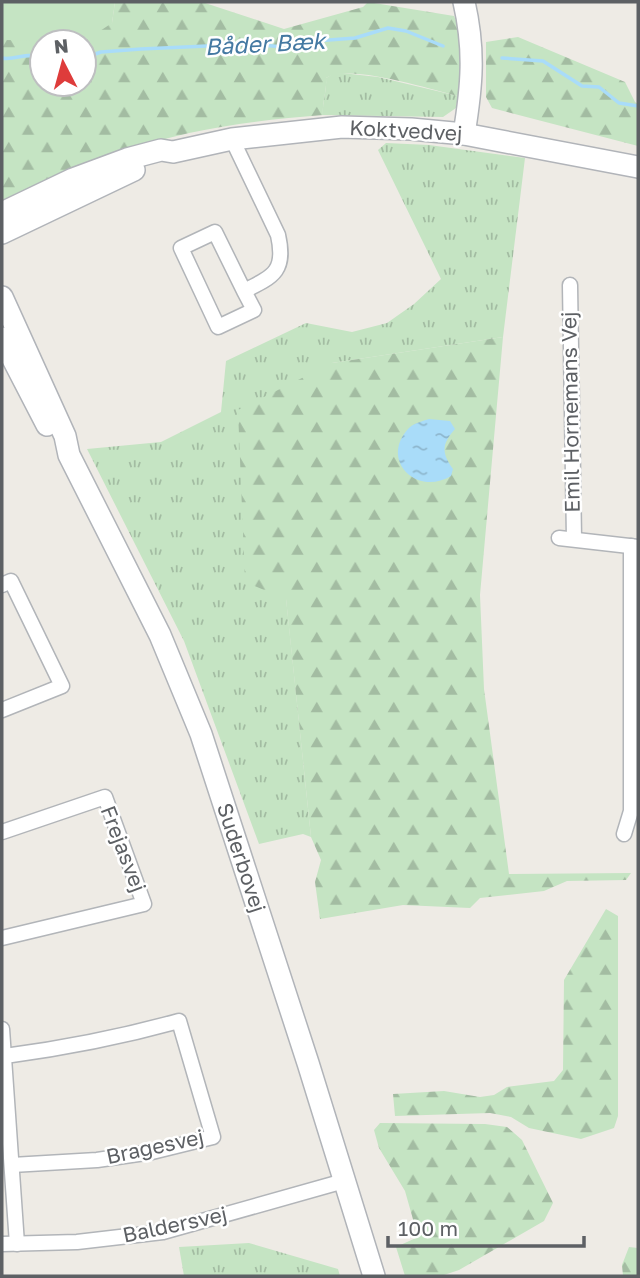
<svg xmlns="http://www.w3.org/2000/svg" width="640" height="1278" viewBox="0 0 640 1278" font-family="'Golos Text',sans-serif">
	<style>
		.grass { fill: url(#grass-tufts) }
		.forest { fill: url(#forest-firs); fill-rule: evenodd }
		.park { fill: #c5e4c3 }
		.water { fill: url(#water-ripples) }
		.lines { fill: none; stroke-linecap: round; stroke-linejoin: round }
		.stream { stroke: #a9dcf9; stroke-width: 3.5 }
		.street-casing { stroke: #b2b5b9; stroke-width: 17 }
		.secondary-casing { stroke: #b1b4b9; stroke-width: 24 }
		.street { stroke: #fff; stroke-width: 14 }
		.secondary { stroke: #fff; stroke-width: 21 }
		.labels { text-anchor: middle; stroke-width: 5; stroke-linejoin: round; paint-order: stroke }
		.street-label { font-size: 21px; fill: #5d6064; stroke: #fff }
		.water-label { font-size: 23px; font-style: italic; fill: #4479a2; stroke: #fff }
	</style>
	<defs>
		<pattern id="grass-tufts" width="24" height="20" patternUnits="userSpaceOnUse" patternTransform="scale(1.75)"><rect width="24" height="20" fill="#c5e4c3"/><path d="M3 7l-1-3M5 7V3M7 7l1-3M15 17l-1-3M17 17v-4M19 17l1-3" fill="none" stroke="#a3bca2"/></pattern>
		<pattern id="forest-firs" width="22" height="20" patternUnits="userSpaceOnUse" patternTransform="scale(1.75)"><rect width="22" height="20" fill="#c5e4c3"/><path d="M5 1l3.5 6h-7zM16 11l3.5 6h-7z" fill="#a3bca2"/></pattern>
		<pattern id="water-ripples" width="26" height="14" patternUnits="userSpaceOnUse" patternTransform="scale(1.75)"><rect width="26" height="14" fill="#a9dcf9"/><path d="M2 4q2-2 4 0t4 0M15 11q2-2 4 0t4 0" fill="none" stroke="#8db6cd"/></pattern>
	</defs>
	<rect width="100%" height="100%" fill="#eeebe5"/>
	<g class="grass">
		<path d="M342,73L378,77L458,96L456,108L443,117L323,115C322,102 327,91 326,78L333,74Z"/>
		<polygon points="386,143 429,145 525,158 503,337 332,363 286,598 311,837 303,834 259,844 184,641 87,449 161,442 221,412 226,361 306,323 352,332 387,323 414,304 441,279 378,150"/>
		<polygon points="249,1243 338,1269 340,1276 184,1276 179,1247"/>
	</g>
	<g class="forest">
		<path d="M115,2H202L284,29L363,7L368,2L454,16C465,39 462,72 458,96C430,89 348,63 326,78C327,91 322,102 323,115C256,120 188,129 124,151C83,166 42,186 2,204V38L4,40L112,23ZM42,42H84V84H42Z"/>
		<polygon points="518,37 625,82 635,102 638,104 638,146 492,108 486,97 486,42"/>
		<polygon points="503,337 480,595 484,689 509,874 631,873 626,880 567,881 544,891 480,898 470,908 403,905 320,919 315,882 321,860 311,837 286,599 245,582 238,410 332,363"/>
		<polygon points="606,909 618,916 618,1116 614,1128 581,1139 529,1128 511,1117 490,1113 395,1116 393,1094 444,1091 480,1097 494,1095 507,1087 554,1081 563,1070 564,980"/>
		<polygon points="380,1123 485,1124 507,1127 522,1140 553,1203 544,1221 459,1270 441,1276 405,1276 396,1247 418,1237 405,1191 379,1148 374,1130"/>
		<polygon points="629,1247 638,1248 638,1276 623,1276 622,1265"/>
	</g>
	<polygon class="park" points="2,2 115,2 112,23 85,41 3,40"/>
	<path class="water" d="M429,419L450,421L455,429C442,444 441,452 453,469L451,476C416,497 379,459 409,428C414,423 423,421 429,419Z"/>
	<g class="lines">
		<g class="stream">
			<path d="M2,58C14,61 25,52 38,57L40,67H42"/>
			<polyline points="84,58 101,52 141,49 251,44 283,47 303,42 355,38 388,28 406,31 443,46"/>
			<polyline points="502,58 543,61 582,86 599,87 619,103 638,106"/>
		</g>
		<defs>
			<g id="street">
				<path d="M232,139L278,235C286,271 274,276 244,291L215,232L181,248L218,327L254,310L244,291"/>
				<polyline points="570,285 574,539"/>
				<polyline points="559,538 638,547"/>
				<polyline points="2,585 11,581 62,686 2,710"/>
				<polyline points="2,832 105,797 144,904 2,938"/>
				<polyline points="624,834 631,811 631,546"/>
				<polyline points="2,1029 17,1244"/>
				<path d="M5,1056C65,1048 121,1037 179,1021L213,1137L152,1152L97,1160L12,1165"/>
				<polyline points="2,1244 77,1242 163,1232 344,1181"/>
			</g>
			<g id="secondary">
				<path d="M464,134C472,85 475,50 464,2"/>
				<polyline points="2,213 73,179 127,159 161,150 173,152 232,139 342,127 411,129 464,134 638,167"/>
				<polyline points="2,233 134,170"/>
				<polyline points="2,297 65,436 69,455 160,635 201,734 308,1063 374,1276"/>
				<polyline points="2,338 47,425"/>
			</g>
		</defs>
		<use href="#street" class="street-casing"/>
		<use href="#secondary" class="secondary-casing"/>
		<use href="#street" class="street"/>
		<use href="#secondary" class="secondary"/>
	</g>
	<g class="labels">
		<g class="street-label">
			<text transform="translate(406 131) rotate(3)" y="7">Koktvedvej</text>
			<text transform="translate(571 412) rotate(-91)" y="7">Emil Hornemans Vej</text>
			<text transform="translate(123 849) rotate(69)" y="7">Frejasvej</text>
			<text transform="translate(241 858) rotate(72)" y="7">Suderbovej</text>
			<text transform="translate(155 1147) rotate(-12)" y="7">Bragesvej</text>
			<text transform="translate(175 1225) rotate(-12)" y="7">Baldersvej</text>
		</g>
		<g class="water-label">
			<text transform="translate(265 44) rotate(-3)" y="8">Båder Bæk</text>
		</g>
	</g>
	<rect width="640" height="1278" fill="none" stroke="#5d6064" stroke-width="7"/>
	<g transform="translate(63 63) rotate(354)"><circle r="33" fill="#ffffff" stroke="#bebfc1" stroke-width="2"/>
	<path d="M0-5L12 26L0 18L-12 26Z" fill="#de3c3b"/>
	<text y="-10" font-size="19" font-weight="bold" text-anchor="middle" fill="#5d6064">N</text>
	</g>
	<path d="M388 1236v10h196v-10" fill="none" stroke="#5d6064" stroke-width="3.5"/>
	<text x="398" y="1236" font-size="21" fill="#5d6064" stroke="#ffffff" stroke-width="5" paint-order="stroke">100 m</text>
</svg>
